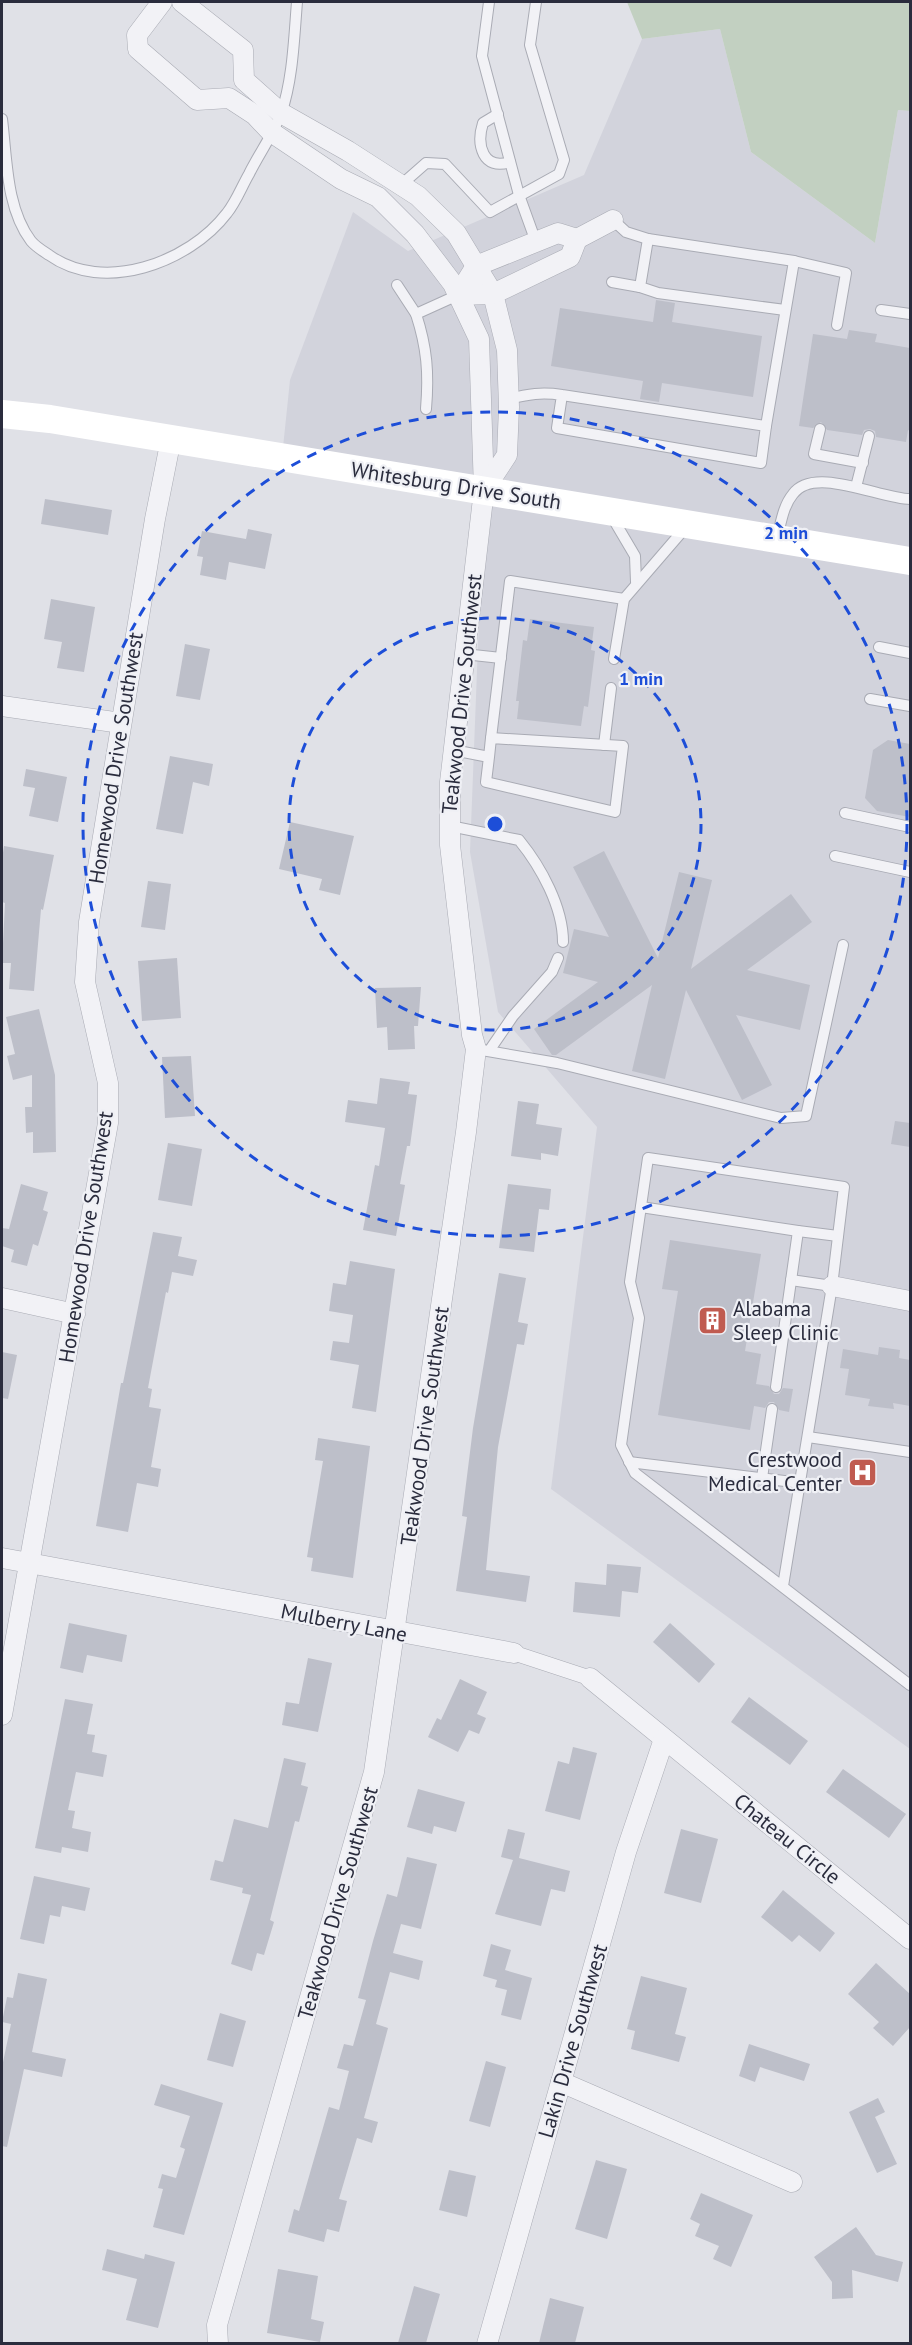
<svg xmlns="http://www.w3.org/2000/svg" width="912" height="2345" viewBox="0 0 912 2345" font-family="'PT Sans',sans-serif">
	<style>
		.built { fill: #d2d3dc }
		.green { fill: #c2d0c1 }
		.building { fill: #bdbfc9 }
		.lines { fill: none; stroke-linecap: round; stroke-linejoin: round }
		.service-casing { stroke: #a9abb4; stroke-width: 12 }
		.pedestrian-casing { stroke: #a9abb4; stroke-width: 16 }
		.minor-casing { stroke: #a9abb4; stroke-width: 21 }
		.service { stroke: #f2f2f6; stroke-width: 10 }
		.pedestrian { stroke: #f2f2f6; stroke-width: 15 }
		.minor { stroke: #f2f2f6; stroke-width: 20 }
		.secondary { stroke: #fff; stroke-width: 28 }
		.ring { fill: none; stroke: #1d4ed8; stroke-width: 3; stroke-dasharray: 10 8 }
		.labels { text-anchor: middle; stroke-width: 4.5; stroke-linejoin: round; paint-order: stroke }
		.street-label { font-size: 21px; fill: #2a2c3d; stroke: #eff0f5 }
		.poi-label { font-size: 21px; fill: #2a2c3d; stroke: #eff0f5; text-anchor: start }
		.centre { fill: #1d4ed8; stroke: #eff0f5; stroke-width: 3 }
		.ring-label { font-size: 18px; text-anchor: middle; font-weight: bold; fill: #1d4ed8; stroke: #eff0f5; stroke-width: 4.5; stroke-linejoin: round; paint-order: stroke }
	</style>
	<rect width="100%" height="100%" fill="#e0e1e7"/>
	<polygon class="built" points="720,29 751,152 875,243 898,110 910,111 910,1749 551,1489 597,1127 498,1012 470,852 484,490 282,457 290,380 353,212 408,251 584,175 642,39"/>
	<polygon class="green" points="627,2 910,2 910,111 898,110 875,243 751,152 720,29 642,39"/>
	<g class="building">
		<polygon points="656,300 675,303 672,322 762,336 753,397 662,383 659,402 640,399 643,381 551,366 560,308 653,322"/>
		<polygon points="849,330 877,334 875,342 910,348 910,431 908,430 906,442 876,437 875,431 870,429 864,430 862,435 827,430 821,422 813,428 799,426 813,334 847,339"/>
		<polygon points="45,499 112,510 108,535 41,524"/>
		<polygon points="248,529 272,534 265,569 229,562 226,580 200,575 203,557 197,556 202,531 246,539"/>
		<polygon points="51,599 95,607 84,672 57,668 62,642 44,639"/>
		<polygon points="530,619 594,627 591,650 595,651 588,707 584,706 581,726 517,719 519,701 516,701 523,640 527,641"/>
		<polygon points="185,644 210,649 200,700 176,696"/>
		<polygon points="888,740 910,744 910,817 877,811 865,798 873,750"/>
		<polygon points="170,756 213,764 209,786 193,782 183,834 156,829"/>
		<polygon points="26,769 67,777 58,822 29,816 35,788 23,786"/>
		<polygon points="290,822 354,836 340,895 319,890 322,879 279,869"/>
		<polygon points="4,846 54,855 43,910 41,909 34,991 9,989 11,963 2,963 5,903 2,902 2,859"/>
		<polygon points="604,851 658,958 679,872 712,880 691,969 791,894 812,922 747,970 810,985 800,1030 736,1015 772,1085 742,1100 686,990 665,1079 632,1071 652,985 556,1055 552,1055 534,1029 598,982 563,973 574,929 609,937 573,867"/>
		<polygon points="148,881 171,884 165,930 141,927"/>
		<polygon points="177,958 181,1018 142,1021 138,961"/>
		<polygon points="421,987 418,1026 414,1026 415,1049 388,1050 387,1027 377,1028 375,988"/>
		<polygon points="39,1009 55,1075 56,1152 33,1153 33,1132 26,1133 25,1107 32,1107 32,1075 13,1080 7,1056 15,1054 6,1017"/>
		<polygon points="191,1056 195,1116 165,1118 162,1057"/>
		<polygon points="380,1078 410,1082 408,1094 417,1095 410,1146 407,1146 400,1184 405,1185 396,1236 363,1230 375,1165 379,1166 385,1128 345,1122 348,1100 377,1104"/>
		<polygon points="518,1101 539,1104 536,1124 562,1128 558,1156 541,1153 541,1160 511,1156"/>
		<polygon points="895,1121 910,1123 910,1147 891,1144"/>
		<polygon points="168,1143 202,1149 192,1206 158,1200"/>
		<polygon points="21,1184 48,1192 43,1210 48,1212 38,1246 33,1244 27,1266 11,1262 14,1250 2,1246 2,1228 9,1229"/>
		<polygon points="508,1184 551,1189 549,1210 539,1209 534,1252 499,1248"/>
		<polygon points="153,1232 182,1237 178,1256 197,1260 193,1276 172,1272 168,1293 166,1292 148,1388 152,1389 149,1407 161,1409 151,1467 161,1469 158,1487 137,1483 128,1532 96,1526 121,1383 123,1383"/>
		<polygon points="670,1240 761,1254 745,1351 761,1354 756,1384 769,1386 774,1394 779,1394 783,1388 793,1389 789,1412 779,1410 774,1402 769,1402 765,1408 754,1406 750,1430 658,1415 678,1291 662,1289"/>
		<polygon points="350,1261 395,1269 376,1412 352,1408 359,1365 330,1360 333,1341 349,1343 353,1315 329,1311 333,1283 346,1285"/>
		<polygon points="499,1273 526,1278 518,1322 528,1324 524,1345 517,1344 498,1447 486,1570 530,1576 526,1602 456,1591 467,1517 462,1516 473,1428"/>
		<polygon points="879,1347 900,1350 899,1358 910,1360 910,1406 893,1403 894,1409 868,1406 870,1399 845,1395 849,1369 840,1368 843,1349 878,1355"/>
		<polygon points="2,1352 17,1355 8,1399 2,1398"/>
		<polygon points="318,1438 370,1446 353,1578 311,1571 313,1558 307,1557 323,1461 315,1460"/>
		<polygon points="607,1564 641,1567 638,1593 622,1591 620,1617 573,1612 575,1582 606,1585"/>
		<polygon points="69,1623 127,1635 122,1662 87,1655 83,1673 60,1668"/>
		<polygon points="670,1623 715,1664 699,1683 653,1642"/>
		<polygon points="308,1658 332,1663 318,1732 282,1725 286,1702 299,1704"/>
		<polygon points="460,1679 487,1692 477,1714 486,1718 479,1734 469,1730 458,1752 428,1737 437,1718 441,1720"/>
		<polygon points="749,1697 808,1741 790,1765 731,1722"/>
		<polygon points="65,1699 93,1704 87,1734 95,1735 92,1752 107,1755 103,1777 76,1772 68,1810 75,1811 72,1828 91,1832 88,1852 62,1847 61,1853 35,1848"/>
		<polygon points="573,1747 597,1753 580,1820 545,1811 558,1761 569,1764"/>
		<polygon points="284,1758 306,1763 301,1785 308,1787 299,1822 295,1821 270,1920 274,1922 264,1955 257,1953 252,1971 231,1964 251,1895 242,1893 243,1888 210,1880 215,1860 223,1862 234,1819 268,1828"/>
		<polygon points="843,1769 906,1814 889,1838 826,1792"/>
		<polygon points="418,1789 465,1802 456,1832 434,1826 432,1834 407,1827"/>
		<polygon points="508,1829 525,1833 519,1858 570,1871 565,1892 551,1889 541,1926 495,1914 513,1860 501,1857"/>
		<polygon points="681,1829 718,1839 701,1903 664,1893"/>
		<polygon points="407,1857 437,1864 421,1929 401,1924 393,1953 423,1961 419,1980 390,1972 376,2024 388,2028 364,2118 378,2122 372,2143 357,2138 339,2199 347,2201 339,2232 327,2229 324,2242 288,2232 294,2209 299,2211 329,2107 339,2110 349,2071 337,2068 344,2044 353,2046 366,2000 358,1998 373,1941 387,1894 397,1897"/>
		<polygon points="34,1876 90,1888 85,1911 62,1906 60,1917 50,1915 44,1944 20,1939"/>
		<polygon points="783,1890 835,1933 820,1952 799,1935 792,1942 761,1917"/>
		<polygon points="491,1944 511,1950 505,1970 532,1978 521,2020 501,2015 507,1990 495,1987 497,1980 483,1976"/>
		<polygon points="876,1963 910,1994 910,2027 893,2046 873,2028 879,2022 848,1994"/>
		<polygon points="18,1973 47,1979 32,2052 66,2059 62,2077 24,2069 7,2147 2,2146 2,2067 11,2024 2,2022 7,1997 13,1998"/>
		<polygon points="641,1976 687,1988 675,2034 686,2037 679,2062 631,2049 635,2031 627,2029"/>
		<polygon points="220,2013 246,2021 233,2067 207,2060"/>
		<polygon points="749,2044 810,2064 804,2081 760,2067 755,2082 739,2076"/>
		<polygon points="486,2061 506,2067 490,2127 469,2121"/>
		<polygon points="161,2084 223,2103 184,2235 153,2227 163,2189 158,2188 162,2174 176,2178 185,2149 180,2147 190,2116 154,2105"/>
		<polygon points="878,2098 885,2112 875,2117 897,2164 877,2173 849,2112"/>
		<polygon points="596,2160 627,2169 607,2239 575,2229"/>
		<polygon points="449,2170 476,2176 467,2217 439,2210"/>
		<polygon points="701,2193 753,2215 731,2267 713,2259 719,2246 695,2236 700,2224 690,2219"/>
		<polygon points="856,2227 876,2255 903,2262 898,2282 852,2270 853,2298 832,2299 832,2282 814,2257"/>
		<polygon points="107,2249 144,2259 145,2254 175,2262 158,2328 126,2320 137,2279 102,2270"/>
		<polygon points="278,2269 318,2276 311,2319 324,2322 320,2342 267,2333"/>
		<polygon points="414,2286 440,2294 426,2343 398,2343"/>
		<polygon points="550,2298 584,2307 575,2343 539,2343"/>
	</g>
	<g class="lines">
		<defs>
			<g id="service">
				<polyline points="489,2 482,56 519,195 536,242"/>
				<path d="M498,114L483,123C476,145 483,171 510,162"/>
				<path d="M2,119C7,159 6,208 31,241C36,247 43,251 49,255C103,294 189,263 227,213C236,202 242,186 249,174C259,154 273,134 281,114C293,79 294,38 297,2"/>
				<polyline points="401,185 426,163 445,164 490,212 559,174 564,160 530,45 536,2"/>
				<polyline points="613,220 626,232 648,239 794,261 766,426"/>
				<polyline points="648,239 640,287 658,293 785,310"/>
				<polyline points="794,261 846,273 837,325"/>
				<polyline points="612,282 640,287"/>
				<polyline points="397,285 416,314"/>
				<polyline points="881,310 910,314"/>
				<path d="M509,399C528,394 542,392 562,395L766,426L761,463L557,428L562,395"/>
				<path d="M426,409C429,373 427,348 416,314L458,295"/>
				<polyline points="820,429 814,454 863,463"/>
				<polyline points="856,487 869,436"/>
				<polyline points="612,517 635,556 636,582"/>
				<path d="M777,538C781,523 783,506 793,494C814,465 881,499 910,499"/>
				<polyline points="879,647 910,653"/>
				<polyline points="464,654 501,658"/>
				<polyline points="614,659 624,599 686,527"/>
				<polyline points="870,699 910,706"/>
				<polyline points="491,738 510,581 624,599"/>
				<polyline points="604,745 611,688"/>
				<polyline points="453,750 489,757 486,782 615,812 623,746 491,738 489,757"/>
				<polyline points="845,813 910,827"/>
				<path d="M450,826L519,840C541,867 563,907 563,942"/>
				<polyline points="835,856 910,872"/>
				<polyline points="476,1049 557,1063 781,1118 806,1116 843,945"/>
				<polyline points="489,1051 513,1016 552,972 558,958"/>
				<polyline points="641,1207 798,1231 776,1387"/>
				<polyline points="798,1231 838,1236"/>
				<polyline points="791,1280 832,1286"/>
				<polyline points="808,1437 910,1452"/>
				<polyline points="629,1462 801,1483"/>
				<polyline points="762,1478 772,1409"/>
				<polyline points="783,1586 832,1286 844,1187 648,1158 630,1282 639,1318 621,1445 635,1473 910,1685"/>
			</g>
			<polyline id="pedestrian" points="514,1653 590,1678"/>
			<g id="minor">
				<polyline points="162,2 137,35 138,49 197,100 229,98 255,115 271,132 341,179 378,197 415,234 453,284 479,339 484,490 450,782 450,845 472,1035 476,1049 466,1132 374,1772 217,2325 218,2344"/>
				<polyline points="182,2 243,50 244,80 281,113 348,151 418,196 456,233 493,294 507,350 509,407 507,455 484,490"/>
				<polygon points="558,233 577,239 570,257 493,294 458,295 476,266"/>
				<polyline points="577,239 613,220"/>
				<polyline points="2,706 121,723"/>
				<polyline points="832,1286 910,1301"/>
				<polyline points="2,1298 75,1314"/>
				<polyline points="2,1558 514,1653"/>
				<polyline points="590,1678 910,1939"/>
				<polyline points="2,1715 108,1123 108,1083 85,982 89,922 155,519 171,439"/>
				<polyline points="561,2082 792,2182"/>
				<polyline points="487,2344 626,1852 664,1739"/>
			</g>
		</defs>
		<use href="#service" class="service-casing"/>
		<use href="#pedestrian" class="pedestrian-casing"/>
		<use href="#minor" class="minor-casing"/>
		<use href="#service" class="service"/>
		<use href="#pedestrian" class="pedestrian"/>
		<use href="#minor" class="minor"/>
		<polyline class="secondary" points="2,414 50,419 910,561"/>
	</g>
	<g class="ring">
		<circle cx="495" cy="824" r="206"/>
		<circle cx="495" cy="824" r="412"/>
	</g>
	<defs>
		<symbol id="building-square" viewBox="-11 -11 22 22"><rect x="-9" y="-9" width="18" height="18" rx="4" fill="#c05b50" stroke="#eff0f5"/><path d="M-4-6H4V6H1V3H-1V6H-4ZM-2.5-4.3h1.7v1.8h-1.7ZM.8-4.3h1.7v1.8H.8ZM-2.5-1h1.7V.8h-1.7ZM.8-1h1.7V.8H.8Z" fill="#fff"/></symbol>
		<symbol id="hospital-square" viewBox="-11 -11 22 22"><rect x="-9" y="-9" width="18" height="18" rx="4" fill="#c05b50" stroke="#eff0f5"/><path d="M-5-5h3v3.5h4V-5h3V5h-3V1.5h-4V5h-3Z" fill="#fff"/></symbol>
	</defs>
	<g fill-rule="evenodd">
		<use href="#building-square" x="696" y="1304" width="33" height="33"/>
		<use href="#hospital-square" x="846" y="1456" width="33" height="33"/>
	</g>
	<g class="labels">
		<g class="street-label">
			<text transform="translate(456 486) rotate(9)" y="7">Whitesburg Drive South</text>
			<text transform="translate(462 694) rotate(-84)" y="7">Teakwood Drive Southwest</text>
			<text transform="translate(116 758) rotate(-81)" y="7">Homewood Drive Southwest</text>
			<text transform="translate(86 1237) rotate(-81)" y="7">Homewood Drive Southwest</text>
			<text transform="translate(425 1426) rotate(-82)" y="7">Teakwood Drive Southwest</text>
			<text transform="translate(344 1623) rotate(11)" y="7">Mulberry Lane</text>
			<text transform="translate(787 1839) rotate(39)" y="7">Chateau Circle</text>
			<text transform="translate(338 1903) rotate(-74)" y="7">Teakwood Drive Southwest</text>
			<text transform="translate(573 2041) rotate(-74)" y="7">Lakin Drive Southwest</text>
		</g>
		<g class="poi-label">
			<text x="733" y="1316">Alabama<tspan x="733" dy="24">Sleep Clinic</tspan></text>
			<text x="842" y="1467" text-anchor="end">Crestwood<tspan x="842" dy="24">Medical Center</tspan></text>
		</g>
	</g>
	<circle cx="495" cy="824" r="9" class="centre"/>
	<g class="ring-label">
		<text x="786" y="539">2 min</text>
		<text x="641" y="685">1 min</text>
	</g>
	<rect width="912" height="2345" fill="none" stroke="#2a2c3d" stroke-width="6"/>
</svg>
